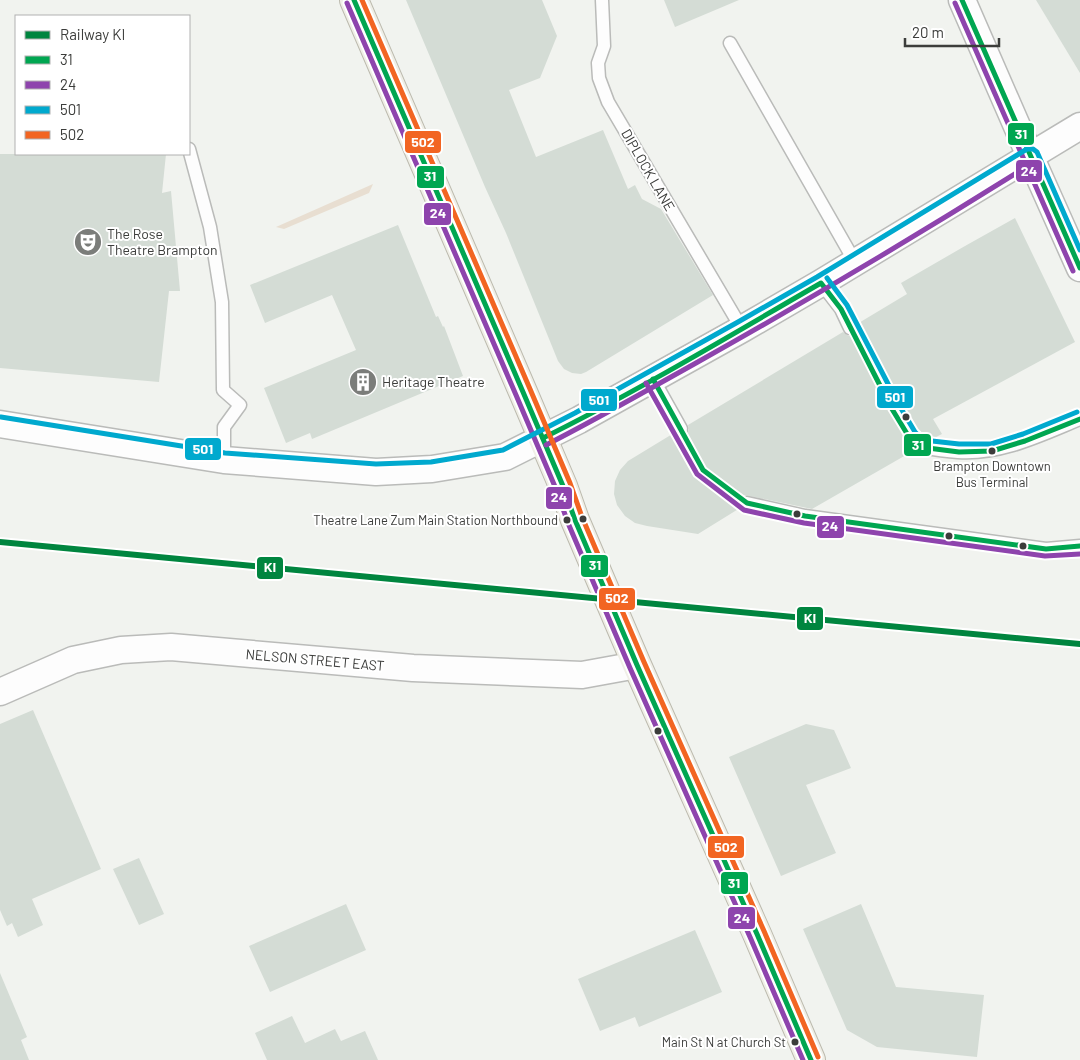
<svg xmlns="http://www.w3.org/2000/svg" width="1080" height="1060" viewBox="0 0 1080 1060" font-family="Barlow,sans-serif">
	<style>
		.green { fill: #e8ded1 }
		.building { fill: #d4dcd5 }
		.lines { fill: none; stroke-linecap: round; stroke-linejoin: round }
		.service-casing { stroke: #babbb9; stroke-width: 15 }
		.minor-casing { stroke: #babbb9; stroke-width: 29 }
		.primary-casing { stroke: #bcbaae; stroke-width: 30 }
		.service { stroke: #fdfdfd; stroke-width: 12 }
		.minor { stroke: #fdfdfd; stroke-width: 26 }
		.primary { stroke: #f0efe7; stroke-width: 28 }
		.bus-1-casing { stroke: #fff; stroke-width: 9 }
		.bus-2-casing { stroke: #fff; stroke-width: 9 }
		.bus-3-casing { stroke: #fff; stroke-width: 9 }
		.bus-4-casing { stroke: #fff; stroke-width: 9 }
		.bus-1 { stroke: #00a651; stroke-width: 5 }
		.bus-2 { stroke: #8e44ad; stroke-width: 5 }
		.bus-3 { stroke: #00a9ce; stroke-width: 5 }
		.bus-4 { stroke: #f26522; stroke-width: 5 }
		.rail-1-casing { stroke: #fff; stroke-width: 10 }
		.rail-1 { stroke: #00853f; stroke-width: 6 }
		.bus-dot { fill: #3c3d3b; stroke: #fff; stroke-width: 2 }
		.labels { text-anchor: middle; stroke-width: 4; stroke-linejoin: round; paint-order: stroke }
		.bus-label { font-size: 13px; fill: #3c3d3b; stroke: #fff; text-anchor: end }
		.street-label { font-size: 14px; fill: #3c3d3b; stroke: #fff }
		.poi-label { font-size: 14px; fill: #3c3d3b; stroke: #fff; text-anchor: start }
		.line-badge { stroke: #fff; stroke-width: 2 }
		.badge-label { font-size: 14px; text-anchor: middle; font-weight: bold; fill: #fff }
	</style>
	<rect width="100%" height="100%" fill="#f1f3ef"/>
	<polygon class="green" points="373,184 369,193 284,229 276,227"/>
	<g class="building">
		<polygon points="406,0 542,0 557,36 540,78 509,90 536,157 603,130 628,189 635,185 642,199 661,209 713,295 586,372 581,374 572,373 564,369 558,361 506,233 485,187"/>
		<polygon points="664,0 739,0 675,27"/>
		<polygon points="1036,0 1080,0 1080,73"/>
		<polygon points="0,154 166,154 162,193 171,191 180,291 169,291 159,382 0,368"/>
		<polygon points="1015,218 1075,342 933,419 942,434 930,440 921,439 917,440 912,445 913,451 812,509 745,495 741,497 739,501 740,508 698,534 647,526 635,523 625,516 617,505 614,494 615,481 620,470 628,461 674,433 680,437 685,436 689,430 688,425 843,332 849,336 854,335 858,329 857,324 907,294 901,283 965,246"/>
		<polygon points="398,225 436,317 438,316 443,327 444,326 463,376 312,439 310,433 286,443 264,388 356,350 332,295 265,323 250,285"/>
		<polygon points="33,710 101,869 32,899 43,925 18,937 12,923 7,926 0,910 0,724"/>
		<polygon points="806,724 834,730 851,768 806,785 836,853 781,876 729,757"/>
		<polygon points="139,858 164,914 139,925 113,869"/>
		<polygon points="346,904 366,950 270,992 249,946"/>
		<polygon points="861,904 896,987 984,995 977,1057 877,1047 847,1030 803,929"/>
		<polygon points="695,930 722,992 639,1027 635,1017 600,1031 578,979"/>
		<polygon points="0,973 27,1037 21,1040 29,1060 0,1060"/>
		<polygon points="292,1016 305,1043 335,1029 341,1041 365,1031 378,1060 267,1060 255,1033"/>
	</g>
	<g class="lines">
		<defs>
			<g id="service">
				<polyline points="602,0 604,46 598,63 599,78 608,102 742,329"/>
				<polyline points="730,43 855,262"/>
				<polyline points="189,149 210,227 222,302 223,390 240,405 224,427 224,460"/>
				<polyline points="821,283 841,309 850,328"/>
				<polyline points="653,379 681,429"/>
				<path d="M920,447C932,449 945,451 958,452C1001,455 1041,435 1080,419"/>
				<polyline points="747,503 805,516 1046,549 1080,546"/>
			</g>
			<g id="minor">
				<polyline points="962,0 1030,156 1080,268"/>
				<polyline points="0,424 224,460 376,472 432,469 505,457 579,420 742,329 821,283 1080,126"/>
				<polyline points="0,692 73,660 121,650 171,647 413,668 582,675 637,665"/>
			</g>
			<polyline id="primary" points="354,0 523,392 563,486 575,520 637,665 757,934 811,1060"/>
		</defs>
		<use href="#service" class="service-casing"/>
		<use href="#minor" class="minor-casing"/>
		<use href="#primary" class="primary-casing"/>
		<use href="#service" class="service"/>
		<use href="#minor" class="minor"/>
		<use href="#primary" class="primary"/>
		<defs>
			<g id="bus-1">
				<polyline points="354,0 523,392 563,486 575,520 637,665 757,934 811,1060"/>
				<polyline points="962,0 1080,268"/>
				<polyline points="653,379 703,470 747,503 805,516 1046,549 1080,546"/>
				<path d="M543,438C638,391 729,336 821,283L841,309L892,409L909,437L920,447L959,452L992,451L1025,441L1080,419"/>
			</g>
			<g id="bus-2">
				<polyline points="347,3 516,395 556,489 568,523 630,668 750,937 803,1060"/>
				<polyline points="955,3 1073,271"/>
				<polyline points="646,383 697,474 744,510 804,523 1045,556 1080,554"/>
				<path d="M546,445C597,419 646,391 696,363C810,299 923,232 1034,162"/>
			</g>
			<g id="bus-3">
				<polyline points="827,278 847,305 899,405 915,432 923,440 959,444 991,444 1023,434 1077,412"/>
				<polyline points="1,417 225,453 376,464 431,462 503,450 575,413 738,322 817,277 1027,149 1033,149 1037,152 1080,250"/>
			</g>
			<polyline id="bus-4" points="362,0 530,389 570,483 582,517 644,662 764,931 818,1057"/>
		</defs>
		<use href="#bus-1" class="bus-1-casing"/>
		<use href="#bus-2" class="bus-2-casing"/>
		<use href="#bus-3" class="bus-3-casing"/>
		<use href="#bus-4" class="bus-4-casing"/>
		<use href="#bus-1" class="bus-1"/>
		<use href="#bus-2" class="bus-2"/>
		<use href="#bus-3" class="bus-3"/>
		<use href="#bus-4" class="bus-4"/>
		<defs>
			<polyline id="rail-1" points="0,542 1080,644"/>
		</defs>
		<use href="#rail-1" class="rail-1-casing"/>
		<use href="#rail-1" class="rail-1"/>
	</g>
	<defs>
		<symbol id="theatre-disc" viewBox="-11 -11 22 22"><circle r="9.5" fill="#7b7d7a" stroke="#fff"/><path d="M-5-5.5Q0-4 5-5.5V0Q5 5 0 6Q-5 5-5 0ZM-3.3-2.5H-1v1.5H-3.3ZM1-2.5H3.3v1.5H1ZM-2.8 1Q0 5.5 2.8 1Z" fill="#fff"/></symbol>
		<symbol id="building-disc" viewBox="-11 -11 22 22"><circle r="9.5" fill="#7b7d7a" stroke="#fff"/><path d="M-4-6H4V6H1V3H-1V6H-4ZM-2.5-4.3h1.7v1.8h-1.7ZM.8-4.3h1.7v1.8H.8ZM-2.5-1h1.7V.8h-1.7ZM.8-1h1.7V.8H.8Z" fill="#fff"/></symbol>
	</defs>
	<g fill-rule="evenodd">
		<use href="#theatre-disc" x="72" y="226" width="32" height="32"/>
		<use href="#building-disc" x="347" y="366" width="32" height="32"/>
	</g>
	<g class="bus-dot">
		<circle cx="906" cy="417" r="4.5"/>
		<circle cx="992" cy="451" r="4.5"/>
		<circle cx="797" cy="514" r="4.5"/>
		<circle cx="583" cy="519" r="4.5"/>
		<circle cx="567" cy="520" r="4.5"/>
		<circle cx="949" cy="536" r="4.5"/>
		<circle cx="1023" cy="546" r="4.5"/>
		<circle cx="658" cy="731" r="4.5"/>
		<circle cx="795" cy="1042" r="4.5"/>
	</g>
	<g class="labels">
		<g class="bus-label">
			<text x="992" y="471" text-anchor="middle">Brampton Downtown<tspan x="992" dy="16">Bus Terminal</tspan></text>
			<text x="558" y="525">Theatre Lane Zum Main Station Northbound</text>
			<text x="786" y="1047">Main St N at Church St</text>
		</g>
		<g class="street-label">
			<text transform="translate(648 170) rotate(60)" y="5">DIPLOCK LANE</text>
			<text transform="translate(315 660) rotate(5)" y="5">NELSON STREET EAST</text>
		</g>
		<g class="poi-label">
			<text x="107" y="239">The Rose<tspan x="107" dy="16">Theatre Brampton</tspan></text>
			<text x="382" y="387">Heritage Theatre</text>
		</g>
	</g>
	<g class="line-badge">
		<rect x="1007" y="122" width="28" height="24" rx="5" fill="#00a651"/>
		<rect x="404" y="130" width="38" height="24" rx="5" fill="#f26522"/>
		<rect x="1015" y="159" width="28" height="24" rx="5" fill="#8e44ad"/>
		<rect x="416" y="165" width="29" height="24" rx="5" fill="#00a651"/>
		<rect x="423" y="202" width="29" height="24" rx="5" fill="#8e44ad"/>
		<rect x="876" y="385" width="38" height="24" rx="5" fill="#00a9ce"/>
		<rect x="580" y="388" width="38" height="24" rx="5" fill="#00a9ce"/>
		<rect x="903" y="433" width="29" height="24" rx="5" fill="#00a651"/>
		<rect x="184" y="437" width="38" height="24" rx="5" fill="#00a9ce"/>
		<rect x="545" y="486" width="28" height="24" rx="5" fill="#8e44ad"/>
		<rect x="816" y="515" width="29" height="24" rx="5" fill="#8e44ad"/>
		<rect x="580" y="554" width="29" height="24" rx="5" fill="#00a651"/>
		<rect x="256" y="556" width="28" height="24" rx="5" fill="#00853f"/>
		<rect x="598" y="587" width="38" height="24" rx="5" fill="#f26522"/>
		<rect x="796" y="606" width="28" height="25" rx="5" fill="#00853f"/>
		<rect x="707" y="835" width="38" height="24" rx="5" fill="#f26522"/>
		<rect x="720" y="871" width="29" height="24" rx="5" fill="#00a651"/>
		<rect x="727" y="906" width="29" height="24" rx="5" fill="#8e44ad"/>
	</g>
	<g class="badge-label">
		<text x="1021" y="139">31</text>
		<text x="423" y="147">502</text>
		<text x="1029" y="176">24</text>
		<text x="430" y="181">31</text>
		<text x="438" y="218">24</text>
		<text x="895" y="402">501</text>
		<text x="599" y="405">501</text>
		<text x="918" y="450">31</text>
		<text x="203" y="454">501</text>
		<text x="559" y="502">24</text>
		<text x="830" y="531">24</text>
		<text x="595" y="570">31</text>
		<text x="270" y="572">KI</text>
		<text x="617" y="603">502</text>
		<text x="810" y="623">KI</text>
		<text x="726" y="852">502</text>
		<text x="734" y="888">31</text>
		<text x="742" y="923">24</text>
	</g>
	<rect x="15" y="15" width="175" height="140" fill="#ffffff" stroke="#b1b1b1"/>
	<rect x="25" y="31" width="25" height="8" fill="#00853f" stroke="#b1b1b1"/>
	<text x="60" y="40" font-size="15" fill="#3c3d3b">Railway KI</text>
	<rect x="25" y="56" width="25" height="8" fill="#00a651" stroke="#b1b1b1"/>
	<text x="60" y="65" font-size="15" fill="#3c3d3b">31</text>
	<rect x="25" y="81" width="25" height="8" fill="#8e44ad" stroke="#b1b1b1"/>
	<text x="60" y="90" font-size="15" fill="#3c3d3b">24</text>
	<rect x="25" y="106" width="25" height="8" fill="#00a9ce" stroke="#b1b1b1"/>
	<text x="60" y="115" font-size="15" fill="#3c3d3b">501</text>
	<rect x="25" y="131" width="25" height="8" fill="#f26522" stroke="#b1b1b1"/>
	<text x="60" y="140" font-size="15" fill="#3c3d3b">502</text>
	<path d="M905 38v8h94v-8" fill="none" stroke="#3c3d3b" stroke-width="2.5"/>
	<text x="912" y="38" font-size="15" fill="#3c3d3b" stroke="#ffffff" stroke-width="4" paint-order="stroke">20 m</text>
</svg>
